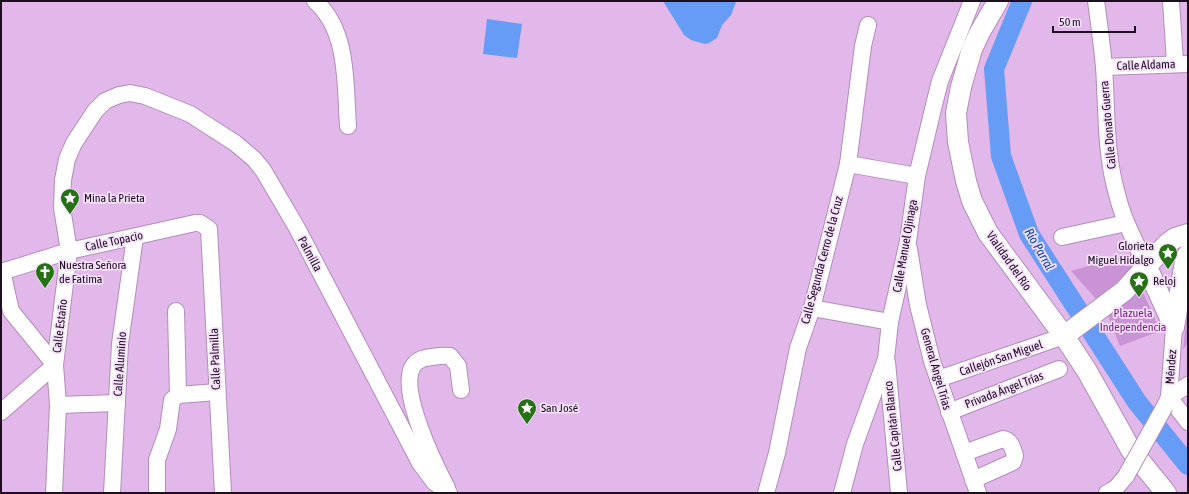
<svg xmlns="http://www.w3.org/2000/svg" width="1189" height="494" viewBox="0 0 1189 494" font-family="'Asap Condensed',sans-serif">
	<style>
		.green { fill: #c993d5 }
		.water { fill: #679cf6 }
		.lines { fill: none; stroke-linecap: round; stroke-linejoin: round }
		.river { stroke: #679cf6; stroke-width: 20 }
		.minor-casing { stroke: #b48cbd; stroke-width: 18 }
		.major-casing { stroke: #b48cbd; stroke-width: 22 }
		.minor { stroke: #fff; stroke-width: 16 }
		.major { stroke: #fff; stroke-width: 20 }
		.minor-bridge-casing { stroke: #b48cbd; stroke-width: 18; stroke-linecap: butt }
		.minor-bridge { stroke: #fff; stroke-width: 16 }
		.labels { text-anchor: middle; stroke-width: 3.5; stroke-linejoin: round; paint-order: stroke }
		.street-label { font-size: 12px; fill: #1d0e20; stroke: #f6e0fb }
		.poi-label { font-size: 12px; fill: #1d0e20; stroke: #f6e0fb; text-anchor: start }
		.park-label { font-size: 12px; fill: #781f89; stroke: #f6e0fb }
		.water-label { font-size: 13px; font-style: italic; fill: #0445ad; stroke: #f6e0fb }
	</style>
	<rect width="100%" height="100%" fill="#e2b7ea"/>
	<g class="green">
		<polygon points="1131,254 1135,268 1096,299 1071,271"/>
		<polygon points="1137,294 1144,294 1160,331 1120,346 1107,313"/>
		<polygon points="1188,303 1188,342 1183,350"/>
	</g>
	<g class="water">
		<polygon points="663,1 736,1 736,2 731,15 722,25 717,38 709,43 705,44 691,40 684,35"/>
		<polygon points="487,19 522,24 517,58 483,54"/>
	</g>
	<g class="lines">
		<polyline class="river" points="1022,1 994,69 1001,156 1029,234 1137,402 1188,465"/>
		<defs>
			<g id="minor">
				<path d="M315,1C349,31 345,85 348,126"/>
				<path d="M1096,1C1099,23 1102,45 1104,67C1107,110 1105,153 1117,194C1123,220 1136,243 1147,267"/>
				<polyline points="1171,1 1175,63"/>
				<polyline points="1104,67 1188,64"/>
				<polyline points="848,164 917,176"/>
				<polyline points="1062,237 1126,223"/>
				<polyline points="909,249 918,305 932,361 978,493"/>
				<polyline points="2,271 11,311 55,365"/>
				<polyline points="1,272 69,251 195,223 200,223 209,229 223,493"/>
				<polyline points="812,308 890,322"/>
				<polyline points="176,311 178,395"/>
				<polyline points="887,362 899,493"/>
				<polyline points="938,379 1064,336"/>
				<polyline points="1188,385 1169,397 1188,422"/>
				<polyline points="58,405 117,403"/>
				<polyline points="1165,406 1169,397 1174,327"/>
				<polyline points="1,412 55,365"/>
				<polyline points="949,412 1059,369"/>
				<path d="M964,453L1003,439C1011,440 1013,449 1015,456L1013,462L973,480"/>
				<path d="M447,488C435,465 398,390 413,366C418,359 424,358 432,357C438,356 444,355 450,356L458,366L461,390"/>
				<polyline points="54,493 58,405 55,365 69,251 62,208 63,180 67,159 74,143 95,111 105,101 119,95 130,93 145,96 190,114 235,143 254,159 263,170 297,228 420,463 434,482 449,493"/>
				<polyline points="112,493 120,344 135,237"/>
				<polyline points="157,493 157,460 168,429 172,400 178,395 217,392"/>
				<polyline points="766,493 777,453 798,348 812,308 848,164 863,46 868,25"/>
				<polyline points="842,493 855,444 886,359 890,322 908,241 917,176 933,109 940,81 972,1"/>
				<polyline points="1107,493 1116,488 1126,476"/>
			</g>
			<g id="major">
				<polyline points="998,1 980,32 972,49 961,87 956,113 958,142 966,181 972,201 988,233 1064,336 1087,371 1131,450 1166,493"/>
				<polyline points="1147,267 1174,327"/>
				<polyline points="1174,327 1185,262 1188,254"/>
				<polyline points="1064,336 1124,291 1167,244 1175,238 1188,234"/>
			</g>
		</defs>
		<use href="#minor" class="minor-casing"/>
		<use href="#major" class="major-casing"/>
		<use href="#minor" class="minor"/>
		<use href="#major" class="major"/>
		<defs>
			<polyline id="minor-bridge" points="1126,476 1165,406"/>
		</defs>
		<use href="#minor-bridge" class="minor-bridge-casing"/>
		<use href="#minor-bridge" class="minor-bridge"/>
	</g>
	<defs>
		<symbol id="sight-pin" viewBox="-11 -11 22 30"><path d="M0 17L-7.5 6A9.5 9.5 0 1 1 7.5 6Z" fill="#267116" stroke="#f6e0fb"/><path d="M0-6L1.8-2.2L6-1.7L2.9 1.2L3.7 5.4L0 3.3L-3.7 5.4L-2.9 1.2L-6-1.7L-1.8-2.2Z" fill="#fff"/></symbol>
		<symbol id="church-pin" viewBox="-11 -11 22 30"><path d="M0 17L-7.5 6A9.5 9.5 0 1 1 7.5 6Z" fill="#267116" stroke="#f6e0fb"/><path d="M-1.2-6h2.4v3.5h3.3v2.4h-3.3V6h-2.4V-.1h-3.3v-2.4h3.3Z" fill="#fff"/></symbol>
	</defs>
	<g fill-rule="evenodd">
		<use href="#sight-pin" x="59" y="187" width="22" height="30"/>
		<use href="#sight-pin" x="1157" y="242" width="22" height="30"/>
		<use href="#church-pin" x="34" y="261" width="22" height="30"/>
		<use href="#sight-pin" x="1128" y="270" width="22" height="30"/>
		<use href="#sight-pin" x="516" y="397" width="22" height="30"/>
	</g>
	<g class="labels">
		<g class="street-label">
			<text transform="translate(1146 65) rotate(-2)" y="4">Calle Aldama</text>
			<text transform="translate(1108 125) rotate(-95)" y="4">Calle Donato Guerra</text>
			<text transform="translate(114 241) rotate(-12)" y="4">Calle Topacio</text>
			<text transform="translate(905 246) rotate(-80)" y="4">Calle Manuel Ojinaga</text>
			<text transform="translate(310 254) rotate(62)" y="4">Palmilla</text>
			<text transform="translate(822 260) rotate(-75)" y="4">Calle Segunda Cerro de la Cruz</text>
			<text transform="translate(1009 261) rotate(55)" y="4">Vialidad del Río</text>
			<text transform="translate(60 326) rotate(-83)" y="4">Calle Estaño</text>
			<text transform="translate(1001 358) rotate(-19)" y="4">Callejón San Miguel</text>
			<text transform="translate(215 359) rotate(-92)" y="4">Calle Palmilla</text>
			<text transform="translate(120 364) rotate(-86)" y="4">Calle Aluminio</text>
			<text transform="translate(1171 367) rotate(-86)" y="4">Méndez</text>
			<text transform="translate(936 369) rotate(74)" y="4">General Angel Trías</text>
			<text transform="translate(1004 390) rotate(-21)" y="4">Privada Ángel Trías</text>
			<text transform="translate(893 426) rotate(-96)" y="4">Calle Capitán Blanco</text>
		</g>
		<g class="poi-label">
			<text x="84" y="202">Mina la Prieta</text>
			<text x="1154" y="250" text-anchor="end">Glorieta<tspan x="1154" dy="14">Miguel Hidalgo</tspan></text>
			<text x="59" y="269">Nuestra Señora<tspan x="59" dy="14">de Fatima</tspan></text>
			<text x="1153" y="285">Reloj</text>
			<text x="541" y="412">San José</text>
		</g>
		<g class="park-label">
			<text x="1133" y="317">Plazuela<tspan x="1133" dy="14">Independencia</tspan></text>
		</g>
		<g class="water-label">
			<text transform="translate(1040 249) rotate(60)" y="5">Río Parral</text>
		</g>
	</g>
	<rect width="1189" height="494" fill="none" stroke="#1d0e20" stroke-width="4"/>
	<path d="M1053 26v6h82v-6" fill="none" stroke="#1d0e20" stroke-width="2"/>
	<text x="1059" y="26" font-size="12" fill="#1d0e20" stroke="#f6e0fb" stroke-width="3" paint-order="stroke">50 m</text>
</svg>
